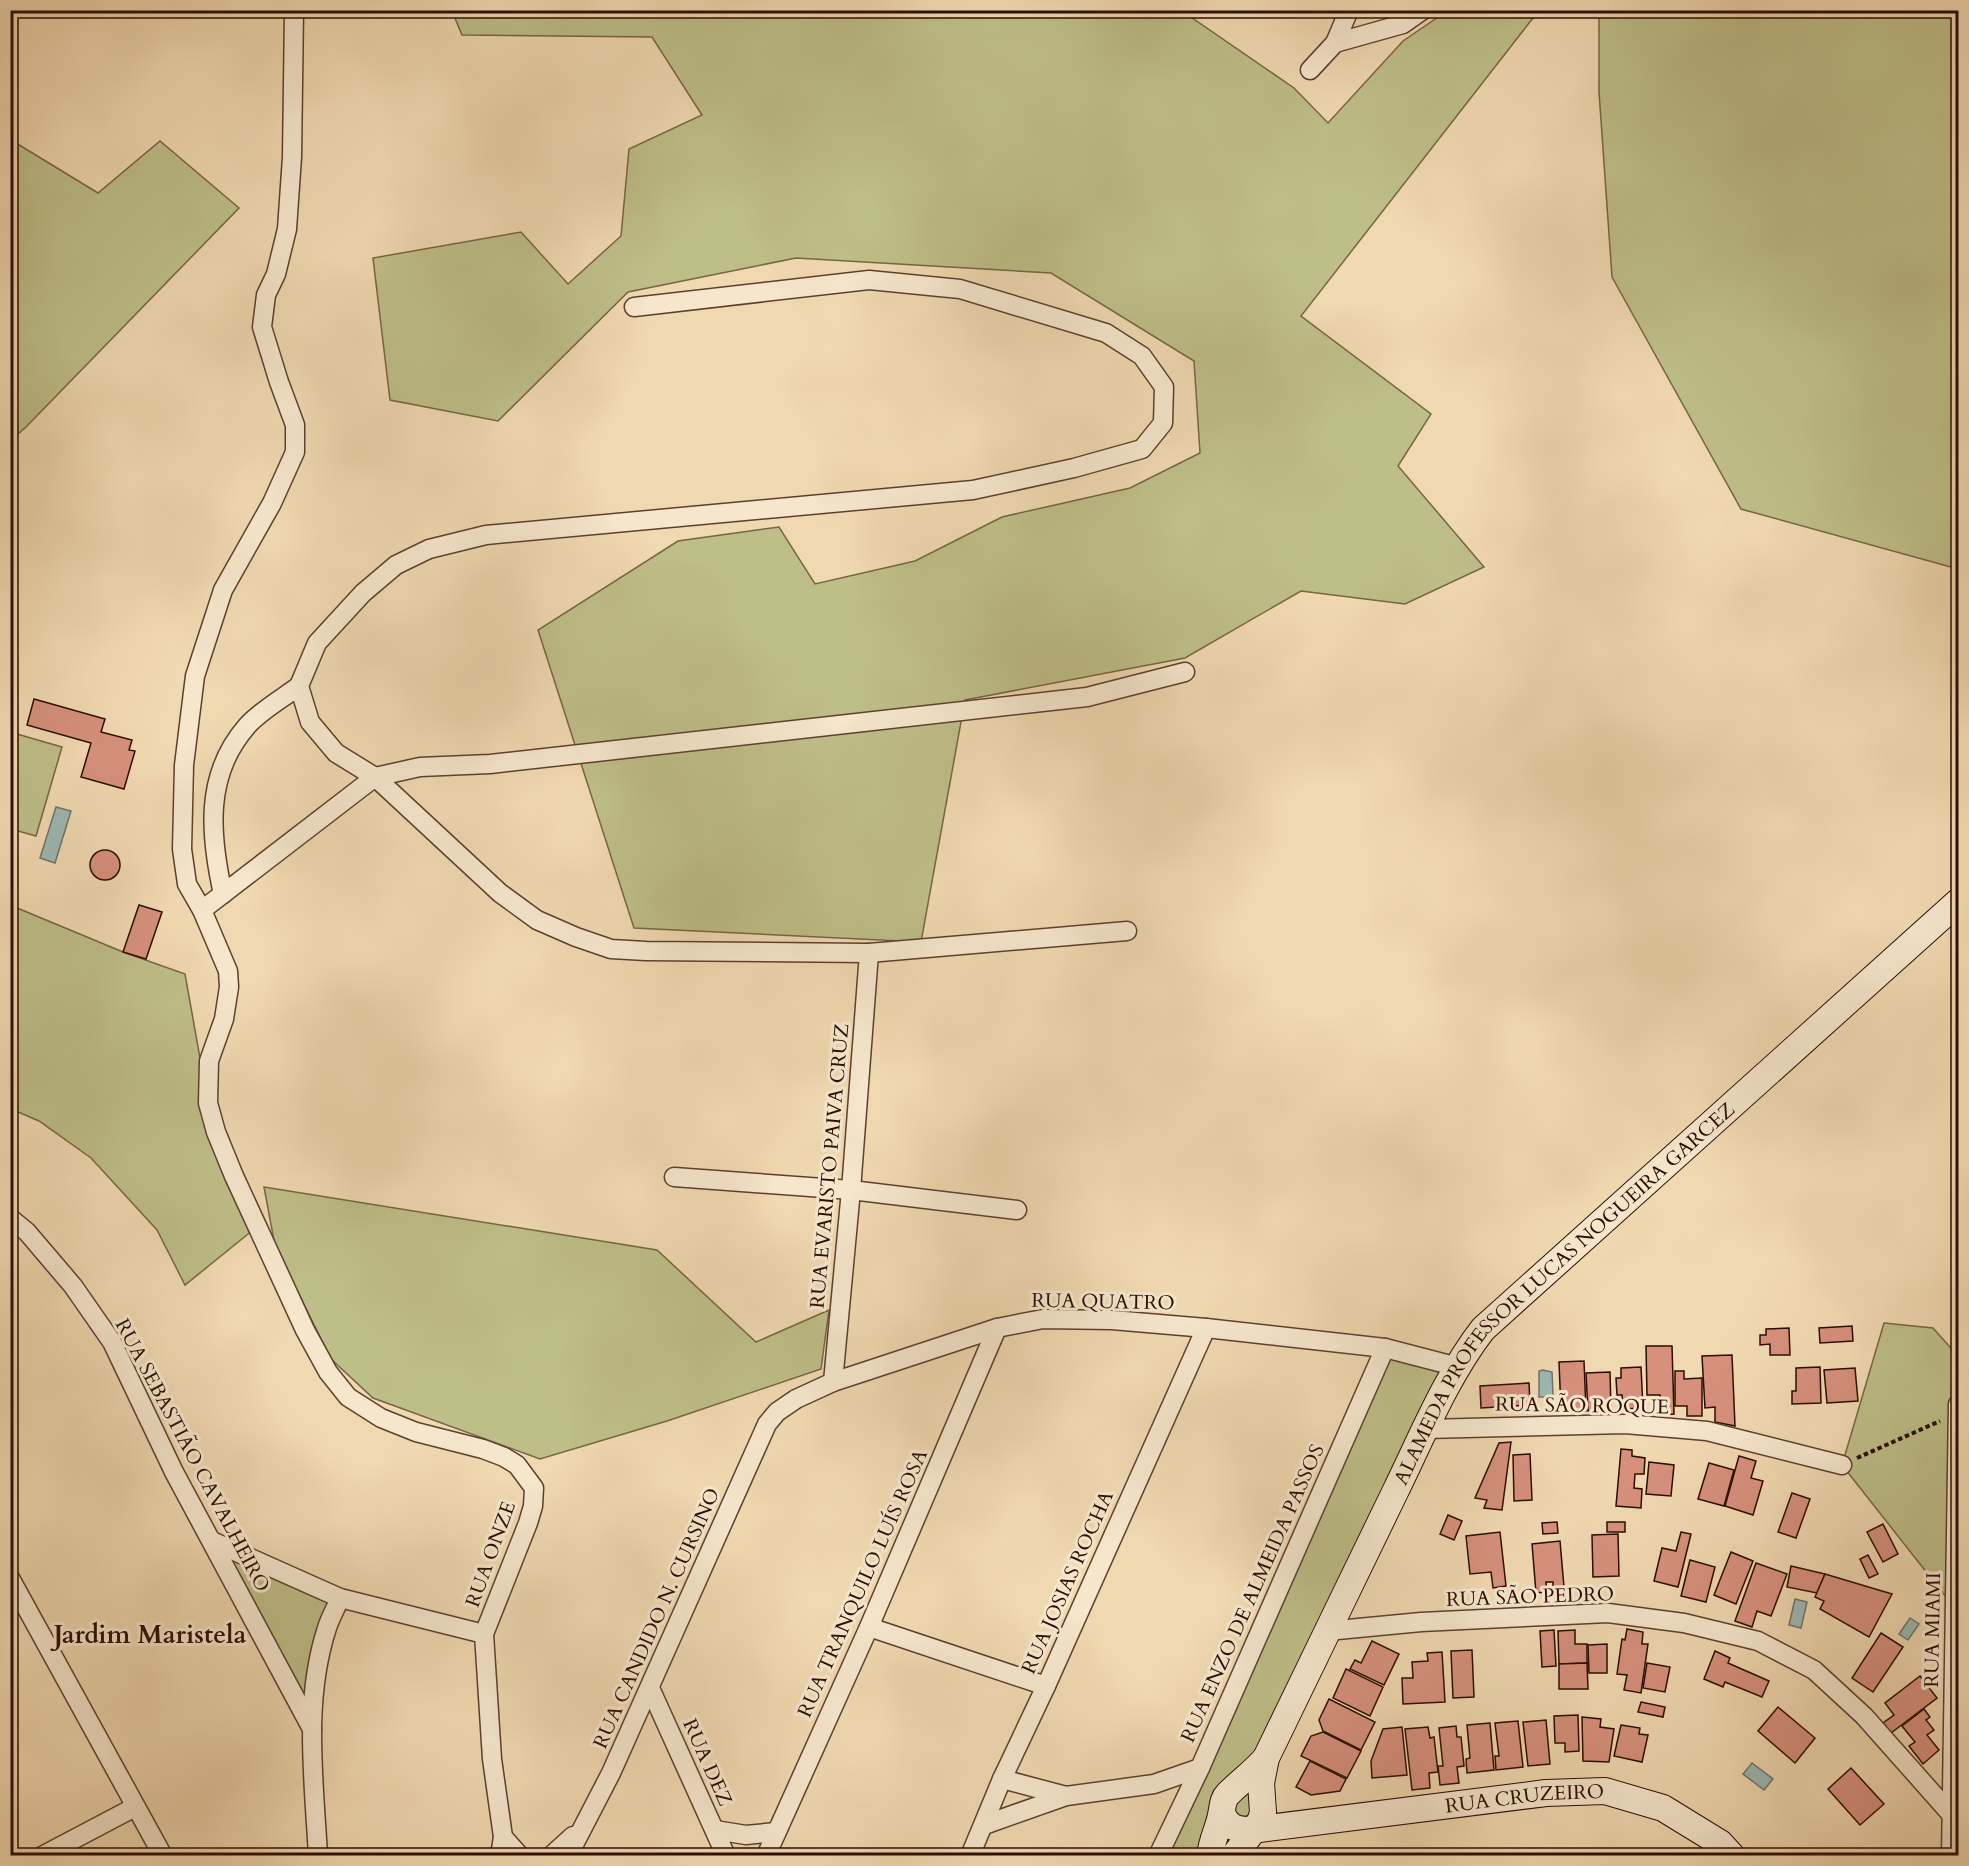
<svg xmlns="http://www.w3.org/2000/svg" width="1969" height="1866" viewBox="0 0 1969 1866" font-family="Cardo,serif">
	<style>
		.green { fill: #bebe88; stroke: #756644; stroke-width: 1.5 }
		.water { fill: #9cb8b3; stroke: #6f746b; stroke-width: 1.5 }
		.building { fill: #d6907c; stroke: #2c0d00; stroke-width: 1.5 }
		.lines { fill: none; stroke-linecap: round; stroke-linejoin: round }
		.street-casing { stroke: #5d402c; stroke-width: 21 }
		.secondary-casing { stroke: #2c0d00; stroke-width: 28 }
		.path { stroke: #2c0d00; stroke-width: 4; stroke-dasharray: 4.5 3; stroke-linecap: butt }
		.street { stroke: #f5e6cc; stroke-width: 18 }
		.secondary { stroke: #f5e6cc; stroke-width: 26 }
		.labels { text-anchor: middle; stroke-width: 6; stroke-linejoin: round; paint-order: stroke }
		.street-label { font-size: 20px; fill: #2c0d00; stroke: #f5e6cc }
		.district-label { font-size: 26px; font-weight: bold; fill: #2c0d00; stroke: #f5e6cc }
	</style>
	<rect width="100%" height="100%" fill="#f0d8b0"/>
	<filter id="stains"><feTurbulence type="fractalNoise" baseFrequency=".00333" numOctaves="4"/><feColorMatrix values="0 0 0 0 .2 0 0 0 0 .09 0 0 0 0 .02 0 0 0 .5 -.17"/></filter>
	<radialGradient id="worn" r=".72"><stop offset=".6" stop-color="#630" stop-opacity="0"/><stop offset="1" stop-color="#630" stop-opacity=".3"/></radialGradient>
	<g class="green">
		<polygon points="452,11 1182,11 1294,88 1328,123 1403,41 1447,11 1552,11 1533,18 1301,316 1431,414 1398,466 1484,567 1405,604 1301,591 1185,658 965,700 921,942 634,928 538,630 678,541 779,527 815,584 915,561 1002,517 1130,488 1200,453 1194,361 1051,273 796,258 628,292 498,421 390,400 373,258 521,232 568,284 621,236 629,149 702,115 652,37 462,35"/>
		<polygon points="1599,11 1958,11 1958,569 1741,509 1612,277 1599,92"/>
		<polygon points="11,140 98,193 160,141 239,208 26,427 11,440"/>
		<polygon points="17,734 62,747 36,836 11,829 11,756"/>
		<polygon points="10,905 123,952 185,974 208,1103 258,1226 185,1285 157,1230 91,1158 39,1121 11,1109"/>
		<polygon points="264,1187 657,1250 756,1342 829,1310 821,1369 667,1421 540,1459 373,1398 331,1359 275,1246"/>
		<polygon points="1884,1323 1933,1328 1958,1356 1957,1611 1842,1465"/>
		<polygon points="1390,1353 1453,1368 1253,1774 1228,1794 1210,1855 1160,1856"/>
		<polygon points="212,1541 340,1598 312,1729"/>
		<polygon points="1247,1792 1257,1798 1245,1826 1227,1801"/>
	</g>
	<g class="water">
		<polygon points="56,807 71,811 55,863 40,858"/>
		<polygon points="1543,1370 1552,1372 1553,1395 1549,1397 1539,1397 1539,1371"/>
		<polygon points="1795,1599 1807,1602 1801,1628 1789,1625"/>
		<polygon points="1910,1618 1919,1624 1908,1640 1899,1634"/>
		<polygon points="1752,1763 1773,1779 1764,1790 1743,1774"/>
	</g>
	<g class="building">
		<polygon points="34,699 105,719 101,732 132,740 129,750 135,751 124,789 81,777 91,743 27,725"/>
		<circle cx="105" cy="865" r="15"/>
		<polygon points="139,905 162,912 146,959 123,952"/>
		<polygon points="1852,1326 1853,1341 1820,1343 1819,1328"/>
		<polygon points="1789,1328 1790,1355 1770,1355 1770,1344 1760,1345 1760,1335 1766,1335 1766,1329"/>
		<polygon points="1646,1346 1672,1346 1674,1414 1661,1415 1660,1395 1647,1395"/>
		<polygon points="1732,1355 1735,1426 1715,1422 1715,1407 1705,1408 1702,1356"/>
		<polygon points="1584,1361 1586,1411 1561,1411 1559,1362"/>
		<polygon points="1641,1367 1643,1408 1623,1409 1622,1395 1617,1395 1616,1378 1621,1378 1621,1368"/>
		<polygon points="1820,1367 1821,1403 1792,1404 1792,1391 1796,1391 1796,1368"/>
		<polygon points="1855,1368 1858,1401 1827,1403 1824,1370"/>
		<polygon points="1675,1371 1684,1371 1684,1379 1702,1378 1702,1416 1687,1416 1687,1406 1675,1406"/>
		<polygon points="1610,1372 1611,1409 1588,1411 1586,1373"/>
		<polygon points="1529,1383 1530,1405 1481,1408 1480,1386"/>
		<polygon points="1511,1442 1502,1510 1484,1508 1487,1500 1475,1498 1499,1443"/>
		<polygon points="1621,1449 1632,1450 1632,1456 1645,1458 1644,1474 1635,1474 1634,1488 1642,1489 1641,1508 1616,1506"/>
		<polygon points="1530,1454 1532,1500 1514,1501 1513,1455"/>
		<polygon points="1739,1456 1756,1461 1751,1478 1763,1481 1753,1515 1725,1506"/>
		<polygon points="1649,1462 1674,1465 1671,1496 1646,1494"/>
		<polygon points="1709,1463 1734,1470 1724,1506 1698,1499"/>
		<polygon points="1792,1493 1810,1499 1796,1538 1778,1532"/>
		<polygon points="1448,1515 1462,1521 1454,1540 1440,1534"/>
		<polygon points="1557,1522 1558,1533 1543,1534 1542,1523"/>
		<rect x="1607" y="1522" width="18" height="10"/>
		<polygon points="1883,1524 1898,1554 1883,1562 1867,1532"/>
		<polygon points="1500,1532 1506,1586 1493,1588 1491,1572 1470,1574 1466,1536"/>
		<polygon points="1681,1532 1691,1534 1678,1587 1654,1581 1662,1548 1676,1551"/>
		<polygon points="1618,1534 1619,1576 1593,1577 1592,1535"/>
		<polygon points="1560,1541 1564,1587 1553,1588 1553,1582 1546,1582 1547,1592 1536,1593 1532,1544"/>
		<polygon points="1731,1552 1753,1561 1736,1604 1714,1595"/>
		<polygon points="1868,1555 1878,1574 1869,1578 1860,1559"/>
		<polygon points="1690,1560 1715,1567 1706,1602 1681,1596"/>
		<polygon points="1756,1563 1787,1574 1771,1616 1757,1611 1752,1627 1735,1621"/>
		<polygon points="1791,1566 1825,1574 1817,1593 1787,1587"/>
		<polygon points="1825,1574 1892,1594 1869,1637 1820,1609 1824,1601 1815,1597"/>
		<polygon points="1627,1629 1643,1632 1642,1644 1648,1644 1641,1693 1624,1690 1627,1675 1617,1674 1622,1639 1625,1640"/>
		<polygon points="1554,1630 1556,1666 1542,1667 1540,1631"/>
		<polygon points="1575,1630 1575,1644 1587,1644 1587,1663 1559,1664 1558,1631"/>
		<polygon points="1881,1633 1903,1647 1873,1692 1852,1678"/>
		<polygon points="1372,1641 1399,1654 1384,1685 1350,1669 1355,1660 1361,1663"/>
		<polygon points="1607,1644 1607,1673 1589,1673 1588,1645"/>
		<polygon points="1472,1650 1474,1697 1453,1698 1451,1651"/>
		<polygon points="1715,1651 1730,1658 1728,1663 1769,1681 1762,1697 1725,1682 1723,1687 1704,1679"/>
		<polygon points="1442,1652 1445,1702 1403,1704 1402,1678 1413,1678 1412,1662 1428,1661 1427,1653"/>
		<polygon points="1587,1663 1588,1689 1559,1689 1559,1664"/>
		<polygon points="1647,1663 1670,1667 1665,1692 1643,1688"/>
		<polygon points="1346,1669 1383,1687 1370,1716 1333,1698"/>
		<polygon points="1920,1676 1937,1698 1891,1733 1883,1723 1894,1715 1885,1703"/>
		<polygon points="1329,1699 1375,1722 1361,1750 1323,1731 1319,1720"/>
		<polygon points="1641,1702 1665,1707 1663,1717 1638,1712"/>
		<polygon points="1778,1707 1815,1738 1795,1763 1758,1731"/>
		<polygon points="1924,1709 1930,1717 1926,1720 1934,1730 1927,1735 1939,1750 1923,1764 1909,1746 1915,1742 1902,1726"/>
		<polygon points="1578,1715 1579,1751 1565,1752 1565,1743 1555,1743 1554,1716"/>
		<polygon points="1582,1717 1601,1719 1600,1727 1614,1729 1609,1762 1583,1761"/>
		<polygon points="1546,1720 1550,1764 1528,1766 1523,1722"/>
		<polygon points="1518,1721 1523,1767 1496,1770 1495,1756 1499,1756 1495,1723"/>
		<polygon points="1490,1723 1494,1770 1467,1773 1466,1759 1470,1758 1467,1725"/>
		<polygon points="1621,1725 1640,1728 1639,1734 1648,1735 1642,1762 1614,1756"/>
		<polygon points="1456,1726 1457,1737 1461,1737 1464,1766 1457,1767 1459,1783 1440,1785 1438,1766 1443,1766 1439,1728"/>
		<polygon points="1402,1727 1407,1775 1372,1778 1371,1761 1383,1729"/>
		<polygon points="1428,1727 1430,1738 1434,1737 1438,1772 1429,1773 1430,1788 1412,1790 1405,1729"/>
		<polygon points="1323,1732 1361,1751 1347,1778 1301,1756 1311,1736"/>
		<polygon points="1310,1761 1346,1779 1340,1791 1311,1795 1296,1787"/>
		<polygon points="1851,1768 1884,1804 1860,1825 1828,1789"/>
	</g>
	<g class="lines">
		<defs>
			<g id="street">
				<polyline points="294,10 292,157 287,229 276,274 266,295 262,327 279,382 295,425 295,452 272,503 223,590 195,676 184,765 182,849 187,884 202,910 228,971 229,987 224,1019 209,1061 208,1103 216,1132 234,1176 305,1330 328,1372 348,1397 381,1418 416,1432 483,1449 504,1457 517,1465 534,1488 533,1506 528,1523 484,1634 492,1759 503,1837 500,1856"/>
				<polyline points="1335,43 1403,24 1423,10"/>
				<polyline points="1310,70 1335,43 1349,10"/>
				<polyline points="634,307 869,280 960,289 1106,333 1142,356 1164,387 1163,423 1142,449 1074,468 973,490 486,535 429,549 396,565 363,593 317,643 299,686 310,722 336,753 375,777 500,893 537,920 576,937 611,949 646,951 869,953 1127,931"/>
				<path d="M223,894C210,835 204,775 247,726C260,711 283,698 299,686"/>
				<polyline points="202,910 375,777 420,767 490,764 1087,697 1185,672"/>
				<polyline points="674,1177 851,1190 1017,1210"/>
				<polyline points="10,1218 27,1232 73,1286 112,1342 174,1472 312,1729"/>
				<polyline points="833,1382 851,1190 869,953"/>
				<polyline points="1426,1429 1625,1424 1707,1431 1842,1465"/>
				<polyline points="212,1541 340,1598 484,1634"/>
				<polyline points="10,1578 163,1856"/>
				<polyline points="869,1627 1046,1686"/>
				<polyline points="1327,1631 1421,1622 1608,1613 1684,1623 1758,1641 1814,1670 1864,1716 1950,1813 1958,1813"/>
				<polyline points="650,1688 726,1856"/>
				<polyline points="1002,1779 1066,1796"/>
				<polyline points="984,1825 1066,1796 1154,1784 1200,1768"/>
				<polyline points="715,1830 746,1835 776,1832"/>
				<polyline points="503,1837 520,1856"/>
				<polyline points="42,1856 135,1807"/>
				<path d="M318,1856C314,1780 303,1701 327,1628C330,1618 336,1608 340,1598"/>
				<polyline points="551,1856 573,1836"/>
				<polyline points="568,1856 611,1773 767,1424 777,1412 796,1399 833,1382 997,1328 1043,1319 1112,1320 1206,1328 1385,1348 1458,1367"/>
				<polyline points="766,1856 869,1627 997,1328"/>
				<polyline points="970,1856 1002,1779 1046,1686 1206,1328"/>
				<polyline points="1158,1856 1200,1768 1385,1348"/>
				<polyline points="1951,1856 1958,1404"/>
			</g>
			<g id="secondary">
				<path id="s1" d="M1222,1813C1228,1828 1237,1830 1252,1830L1546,1793L1605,1791L1663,1808L1720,1843L1732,1856"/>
				<path d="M1210,1856C1212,1839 1218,1830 1221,1815C1223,1807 1222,1800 1228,1794C1241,1781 1254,1772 1266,1758"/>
				<path id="s2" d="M1234,1856L1261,1820L1263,1812L1261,1783L1266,1758C1309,1669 1352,1581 1395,1492C1421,1439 1447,1375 1483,1329L1958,902"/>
			</g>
		</defs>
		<use href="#street" class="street-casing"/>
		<use href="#secondary" class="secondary-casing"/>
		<polyline class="path" points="1857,1458 1940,1421"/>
		<use href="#street" class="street"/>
		<use href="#secondary" class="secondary"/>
	</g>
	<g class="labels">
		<g class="street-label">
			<text transform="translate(829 1166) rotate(-85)" y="7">RUA EVARISTO PAIVA CRUZ</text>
			<text dy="7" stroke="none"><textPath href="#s2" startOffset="668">ALAMEDA PROFESSOR LUCAS NOGUEIRA GARCEZ</textPath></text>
			<text transform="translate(1103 1301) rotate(1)" y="7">RUA QUATRO</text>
			<text transform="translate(1582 1405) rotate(1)" y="7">RUA SÃO ROQUE</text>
			<text transform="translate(193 1455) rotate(62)" y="7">RUA SEBASTIÃO CAVALHEIRO</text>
			<text transform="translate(490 1554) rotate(-70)" y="7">RUA ONZE</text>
			<text transform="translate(1067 1582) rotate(-66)" y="7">RUA JOSIAS ROCHA</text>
			<text transform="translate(862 1583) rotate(-66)" y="7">RUA TRANQUILO LUÍS ROSA</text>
			<text transform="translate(1252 1593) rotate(-66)" y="7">RUA ENZO DE ALMEIDA PASSOS</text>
			<text transform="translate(1530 1596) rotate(-2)" y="7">RUA SÃO PEDRO</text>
			<text transform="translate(656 1618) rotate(-66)" y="7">RUA CANDIDO N. CURSINO</text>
			<text transform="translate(1932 1630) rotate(-89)" y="7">RUA MIAMI</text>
			<text transform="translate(708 1762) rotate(66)" y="7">RUA DEZ</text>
			<text dy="7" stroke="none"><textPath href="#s1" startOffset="312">RUA CRUZEIRO</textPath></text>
		</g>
		<g class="district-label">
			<text x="150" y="1643">Jardim Maristela</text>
		</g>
	</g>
	<rect width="1969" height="1866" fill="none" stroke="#f0d8b0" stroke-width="36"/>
	<rect x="12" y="12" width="1945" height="1842" fill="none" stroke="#2c0d00" stroke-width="3"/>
	<rect x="18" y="18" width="1933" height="1830" fill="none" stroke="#2c0d00" stroke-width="1.5"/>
	<rect width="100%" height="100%" filter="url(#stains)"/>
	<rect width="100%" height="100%" fill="url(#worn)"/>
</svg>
